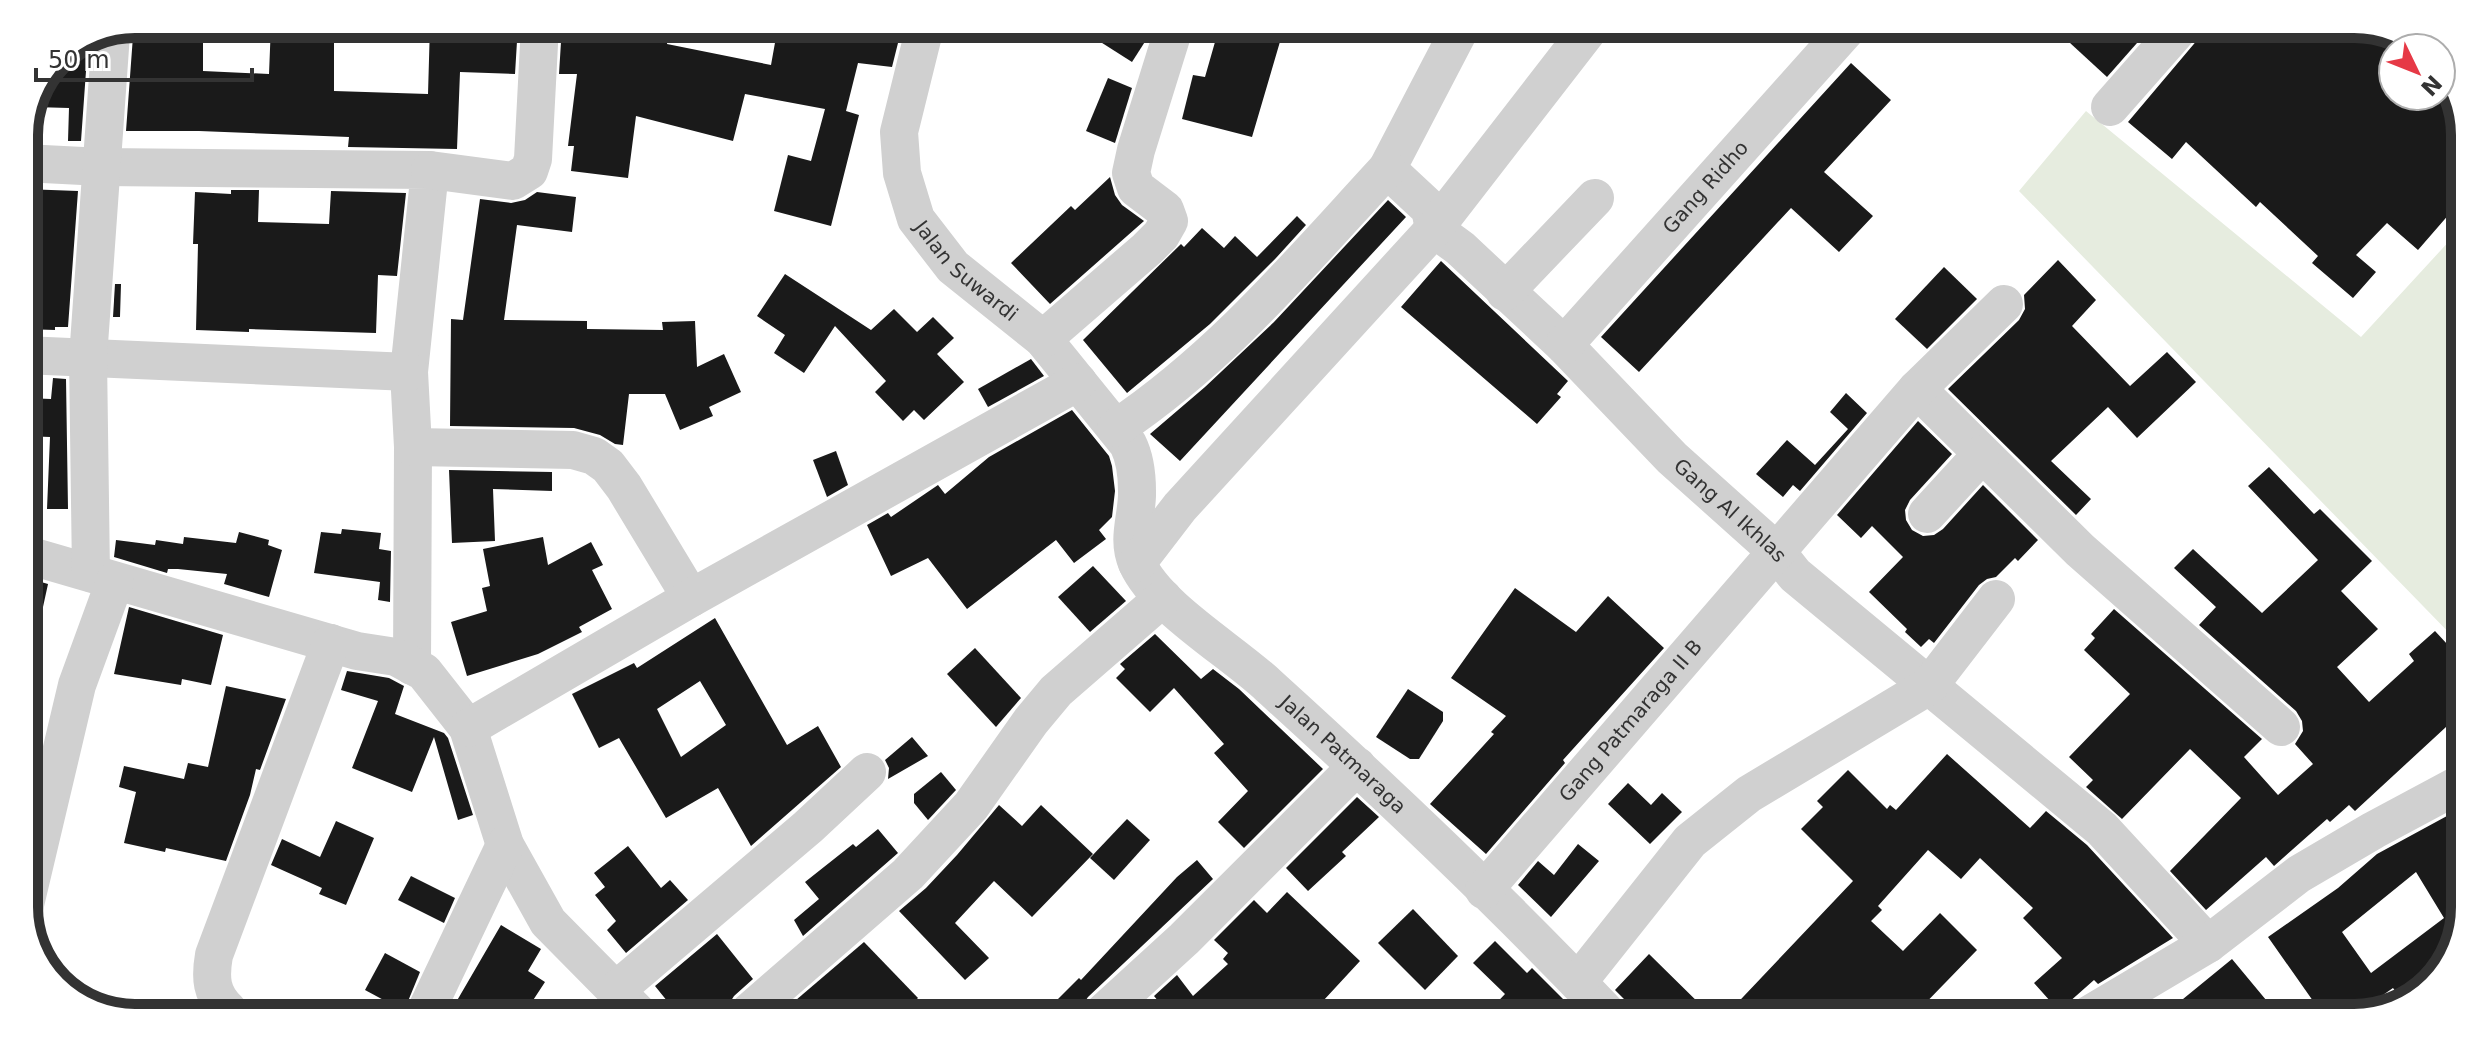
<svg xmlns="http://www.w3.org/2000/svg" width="2489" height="1042" viewBox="0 0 2489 1042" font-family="'DejaVu Sans',sans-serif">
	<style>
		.green { fill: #e6ecdf }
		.building { fill: #1a1a1a; fill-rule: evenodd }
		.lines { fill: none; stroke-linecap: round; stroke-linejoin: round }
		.minor { stroke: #d0d0d0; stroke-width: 38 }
		.labels { text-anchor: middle; stroke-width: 8; stroke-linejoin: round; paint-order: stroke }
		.street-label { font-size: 20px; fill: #333; stroke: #fff }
		.rim { fill: none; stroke: #333; stroke-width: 10 }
	</style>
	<rect width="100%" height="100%" fill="#fff"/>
	<polygon class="green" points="2086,111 2361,337 2464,225 2460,644 2019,191"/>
	<g class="building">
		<polygon points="135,24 203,24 203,71 269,74 271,24 334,25 334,91 428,94 430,25 518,25 515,74 460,72 457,149 348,147 349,137 199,131 126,131 133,36 131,25"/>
		<polygon points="562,26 669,26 667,44 771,65 778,26 800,26 842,33 843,28 900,35 892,67 858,63 846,111 859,115 831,226 774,211 788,155 811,161 825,109 745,94 733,141 636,116 628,178 571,171 574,146 568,146 577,74 559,74"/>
		<polygon points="1077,27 1080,27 1151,28 1148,37 1132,62"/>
		<polygon points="1219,28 1284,28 1252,137 1182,119 1193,75 1205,77"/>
		<polygon points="2057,31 2124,31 2137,43 2107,77"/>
		<polygon points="2204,32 2383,32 2393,41 2393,96 2453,96 2465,127 2464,197 2418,250 2387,223 2356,255 2376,272 2353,298 2312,263 2318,256 2260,202 2256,207 2186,142 2172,159 2128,122"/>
		<polygon points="88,43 81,141 68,141 69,108 34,107 57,56"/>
		<polygon points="1851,63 1891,100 1824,172 1873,216 1839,252 1791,208 1639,372 1601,337"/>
		<polygon points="1108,78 1132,88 1115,143 1086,131"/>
		<polygon points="1110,177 1115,195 1122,205 1144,221 1050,304 1011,263 1071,206 1075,210"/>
		<polygon points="24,189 78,191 68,327 55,327 55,330 24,329"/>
		<polygon points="231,190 259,190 258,222 329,224 331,191 406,193 397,276 378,275 376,333 249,329 249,332 196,330 198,244 193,244 195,192 231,194"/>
		<polygon points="537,192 576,197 572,232 517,225 504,320 587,321 587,329 663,330 662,322 695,321 697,367 724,354 741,392 709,407 713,416 680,430 665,394 629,394 623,445 615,444 600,435 574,428 450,426 451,319 463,320 480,199 511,203 525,200"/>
		<polygon points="1388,200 1406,217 1180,461 1150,434 1205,387 1274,322"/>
		<polygon points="1297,216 1306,225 1276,258 1210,324 1127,393 1083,340 1181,244 1184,247 1202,228 1224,248 1235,236 1257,257"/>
		<polygon points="2058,260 2096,300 2072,326 2130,386 2167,352 2196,382 2137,438 2108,407 2051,461 2091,499 2076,515 1948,389 2019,320 2025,309 2024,295"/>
		<polygon points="1441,261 1568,381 1557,394 1561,397 1537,424 1401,307"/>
		<polygon points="1944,267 1977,299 1927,349 1895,319"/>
		<polygon points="785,274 871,330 894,309 917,332 933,317 954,338 937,354 964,382 924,420 914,410 903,421 875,392 886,381 835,326 804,373 774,353 785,335 757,316"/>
		<polygon points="115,284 121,284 120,317 113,317"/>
		<polygon points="1031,359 1044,376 988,407 978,389"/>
		<polygon points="53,378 66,379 68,509 47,509 50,437 24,436 26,398 51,399"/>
		<polygon points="1846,393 1867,413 1800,491 1793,485 1783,497 1756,474 1787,440 1815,465 1848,429 1830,412"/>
		<polygon points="1072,410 1109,456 1112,466 1115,491 1112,517 1099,530 1106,539 1074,563 1056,540 967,609 928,558 891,576 867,525 888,513 891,517 938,485 945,494 989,457"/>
		<polygon points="1918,421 1952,454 1910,500 1905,510 1906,520 1912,530 1923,536 1934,535 1943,529 1983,485 2038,540 2018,561 2015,558 1996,577 1987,579 1979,585 1934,643 1929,639 1921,647 1905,632 1907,629 1869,592 1903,557 1872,526 1861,538 1837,515"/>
		<polygon points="836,451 848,485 827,497 813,460"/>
		<polygon points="2269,467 2314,514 2320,509 2372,561 2341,591 2378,629 2337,667 2369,702 2414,661 2409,654 2435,631 2460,658 2459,715 2355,811 2349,805 2330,822 2327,819 2274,866 2266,857 2206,910 2170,871 2241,798 2190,749 2122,819 2086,787 2093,780 2069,757 2130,694 2084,650 2095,638 2091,634 2114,609 2262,739 2244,757 2278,795 2313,764 2295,744 2303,731 2302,721 2296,711 2199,625 2216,607 2174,568 2193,549 2262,613 2318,560 2248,486"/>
		<polygon points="449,470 552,472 552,491 493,489 495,541 452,543"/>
		<polygon points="342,529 381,533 379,549 391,551 390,602 378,600 380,582 314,573 321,532 341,534"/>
		<polygon points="239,532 269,540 268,545 282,550 269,597 224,584 227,574 178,569 168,569 167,573 114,557 116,540 155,545 156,540 183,544 184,537 236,543"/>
		<polygon points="543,537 548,565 591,542 603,565 592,570 612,609 579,627 582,632 538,654 467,676 451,622 487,611 482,588 490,586 483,549"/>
		<polygon points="1093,566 1126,601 1090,632 1058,597"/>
		<polygon points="24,577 48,584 34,648 24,647"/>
		<polygon points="1515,588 1576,632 1608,596 1664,648 1563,760 1565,763 1486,854 1430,804 1494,734 1491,732 1506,716 1451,678"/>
		<polygon points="129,607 223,635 211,685 182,679 181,685 114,674"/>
		<path d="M715,618L787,745L818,726L841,767L751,846L718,788L666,818L619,738L599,748L572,694L634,663L637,668ZM700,681L726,725L681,757L657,709Z"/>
		<polygon points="1155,634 1201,679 1213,669 1239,689 1323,769 1244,848 1218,822 1248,791 1214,753 1224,744 1174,688 1150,712 1116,678 1125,669 1120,664"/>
		<polygon points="975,648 1021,698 996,727 947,674"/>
		<polygon points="347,671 389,678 404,686 395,714 444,733 448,738 473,815 458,820 434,737 412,792 352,768 378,701 341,690"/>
		<polygon points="226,686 286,699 260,770 256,769 250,795 226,861 166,848 165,852 124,843 136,792 119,787 124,766 184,779 188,763 208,767"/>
		<polygon points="1408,689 1443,712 1443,721 1419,759 1410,759 1376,737"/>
		<polygon points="912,737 928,756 888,779 889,768 885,760"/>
		<polygon points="1947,754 2030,828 2046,811 2087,845 2173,938 2098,984 2094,980 2059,1011 2034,983 2062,958 2023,918 2033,908 1980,858 1961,879 1928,850 1878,906 1882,910 1871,921 1903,951 1940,913 1977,950 1913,1016 1725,1016 1853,881 1801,829 1823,807 1817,801 1848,770 1887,809 1890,805 1896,810"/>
		<polygon points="941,772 956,790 928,820 914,803 914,794"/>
		<polygon points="1628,783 1651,805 1662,793 1682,812 1650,844 1608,804"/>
		<polygon points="1357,797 1379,817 1342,852 1346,856 1308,891 1286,868"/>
		<polygon points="999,805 1022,826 1041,805 1093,854 1032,917 994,881 955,923 989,958 965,980 899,911 926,888 957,855"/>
		<path d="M2458,810L2457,949L2416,999L2404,1003L2393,988L2350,1018H2325L2268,937L2338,888L2377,854ZM2416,872L2444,918L2371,973L2342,932Z"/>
		<polygon points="1127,819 1150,840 1114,880 1090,858"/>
		<polygon points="336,821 374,838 346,905 319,894 322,888 271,865 282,839 320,857"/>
		<polygon points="878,829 898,853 803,936 794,920 819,899 805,882 853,844 856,847"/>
		<polygon points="1578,844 1599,861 1551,917 1518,885 1538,861 1554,875"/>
		<polygon points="628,846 661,888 670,880 688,900 626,953 607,930 616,921 595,895 605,887 594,873"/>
		<polygon points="1197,860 1213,879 1088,997 1082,1006 1082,1013 1044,1013 1079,978 1081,980 1177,877"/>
		<polygon points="411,876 455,898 444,923 398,900"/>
		<polygon points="1287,892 1360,961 1311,1014 1169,1014 1154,996 1177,975 1193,996 1228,964 1223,959 1228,953 1214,940 1254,900 1267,913"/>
		<polygon points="1413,909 1458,956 1425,990 1378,943"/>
		<polygon points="501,925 541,949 528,971 545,982 526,1011 469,1011 455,1004"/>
		<polygon points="717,934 753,979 734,996 729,1004 728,1012 676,1012 655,986"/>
		<polygon points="1495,941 1527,973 1532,968 1579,1015 1485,1015 1505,994 1473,963"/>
		<polygon points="864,942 918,998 902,1013 782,1012"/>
		<polygon points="385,953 420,972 404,1011 365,990"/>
		<polygon points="1649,954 1712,1016 1630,1015 1625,1000 1615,990"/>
		<polygon points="2232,959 2281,1018 2245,1018 2234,1004 2218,1018 2161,1017"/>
	</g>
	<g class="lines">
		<g class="minor">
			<path id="s1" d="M925,27L899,132L902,173L916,219L953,267L1043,339L1128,444C1135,458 1137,475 1137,491C1138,514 1126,539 1137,563C1157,608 1232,651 1269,686C1386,792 1501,901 1609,1015"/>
			<path id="s2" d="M1460,29L1387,169L1430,209L1434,229L1460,248L1564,345L1672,458L1776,551L1795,575L2102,829L2208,944"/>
			<polyline points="2110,107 2177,31"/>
			<polyline points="24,163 102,167 430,170 409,372 413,447 412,666"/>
			<polyline points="430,170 513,181 529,171 533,159 540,25"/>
			<polyline points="1505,292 1595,198"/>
			<polyline points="1043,339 1147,249 1161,235 1169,221 1165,210 1136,188 1131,173 1136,150 1174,28"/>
			<path id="s3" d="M1564,345L1846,30"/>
			<polyline points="24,355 409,372"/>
			<polyline points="1917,389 2080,550 2281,727"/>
			<path d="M1116,428C1221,358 1302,261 1387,169"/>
			<polyline points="413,447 573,450 594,456 608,466 624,487 691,598"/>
			<polyline points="1927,514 1982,454"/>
			<polyline points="24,554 357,651 396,657 424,672 468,728 505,845 548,922 637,1012"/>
			<polyline points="1137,563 1180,507 1434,229 1589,29"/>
			<polyline points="91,573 88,358 111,34"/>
			<polyline points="468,728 691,598 1078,382"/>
			<path id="s4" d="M1484,890L1917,389L2004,304"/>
			<polyline points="24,909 77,685 115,581"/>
			<polyline points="1578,982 1690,841 1749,794 1929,686 1996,599"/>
			<polyline points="615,991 808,827 867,772"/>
			<path d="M228,1010C211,994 210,978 214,955L331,643"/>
			<polyline points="426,1011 505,845"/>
			<polyline points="749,1012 908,874 971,806 1031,721 1056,691 1163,598"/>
			<polyline points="1103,1013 1184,939 1357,766"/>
			<polyline points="2085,1017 2208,944 2299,874 2374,830 2458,785"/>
		</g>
	</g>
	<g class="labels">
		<g class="street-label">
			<text dy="7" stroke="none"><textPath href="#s3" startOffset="212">Gang Ridho</textPath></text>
			<text dy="7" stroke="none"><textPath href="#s1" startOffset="270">Jalan Suwardi</textPath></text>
			<text dy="7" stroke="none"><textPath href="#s2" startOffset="646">Gang Al Ikhlas</textPath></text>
			<text dy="7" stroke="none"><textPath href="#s4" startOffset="224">Gang Patmaraga II B</textPath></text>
			<text dy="7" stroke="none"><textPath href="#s1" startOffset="912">Jalan Patmaraga</textPath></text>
		</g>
	</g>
	<path d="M0 0H2489V1042H0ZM135 38H2354A97 97 0 0 1 2451 135V907A97 97 0 0 1 2354 1004H135A97 97 0 0 1 38 907V135A97 97 0 0 1 135 38Z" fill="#fff" fill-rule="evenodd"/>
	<path class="rim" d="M135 38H2354A97 97 0 0 1 2451 135V907A97 97 0 0 1 2354 1004H135A97 97 0 0 1 38 907V135A97 97 0 0 1 135 38Z"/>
	<g transform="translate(2417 72) rotate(133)"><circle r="38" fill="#ffffff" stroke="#adadad" stroke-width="2"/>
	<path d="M0-6L14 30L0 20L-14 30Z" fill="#e63946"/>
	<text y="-12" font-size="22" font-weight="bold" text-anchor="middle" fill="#333333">N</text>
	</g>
	<path d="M36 68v12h216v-12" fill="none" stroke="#333333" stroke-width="4"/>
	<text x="48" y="68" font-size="24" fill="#333333" stroke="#ffffff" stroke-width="6" paint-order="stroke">50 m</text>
</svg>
